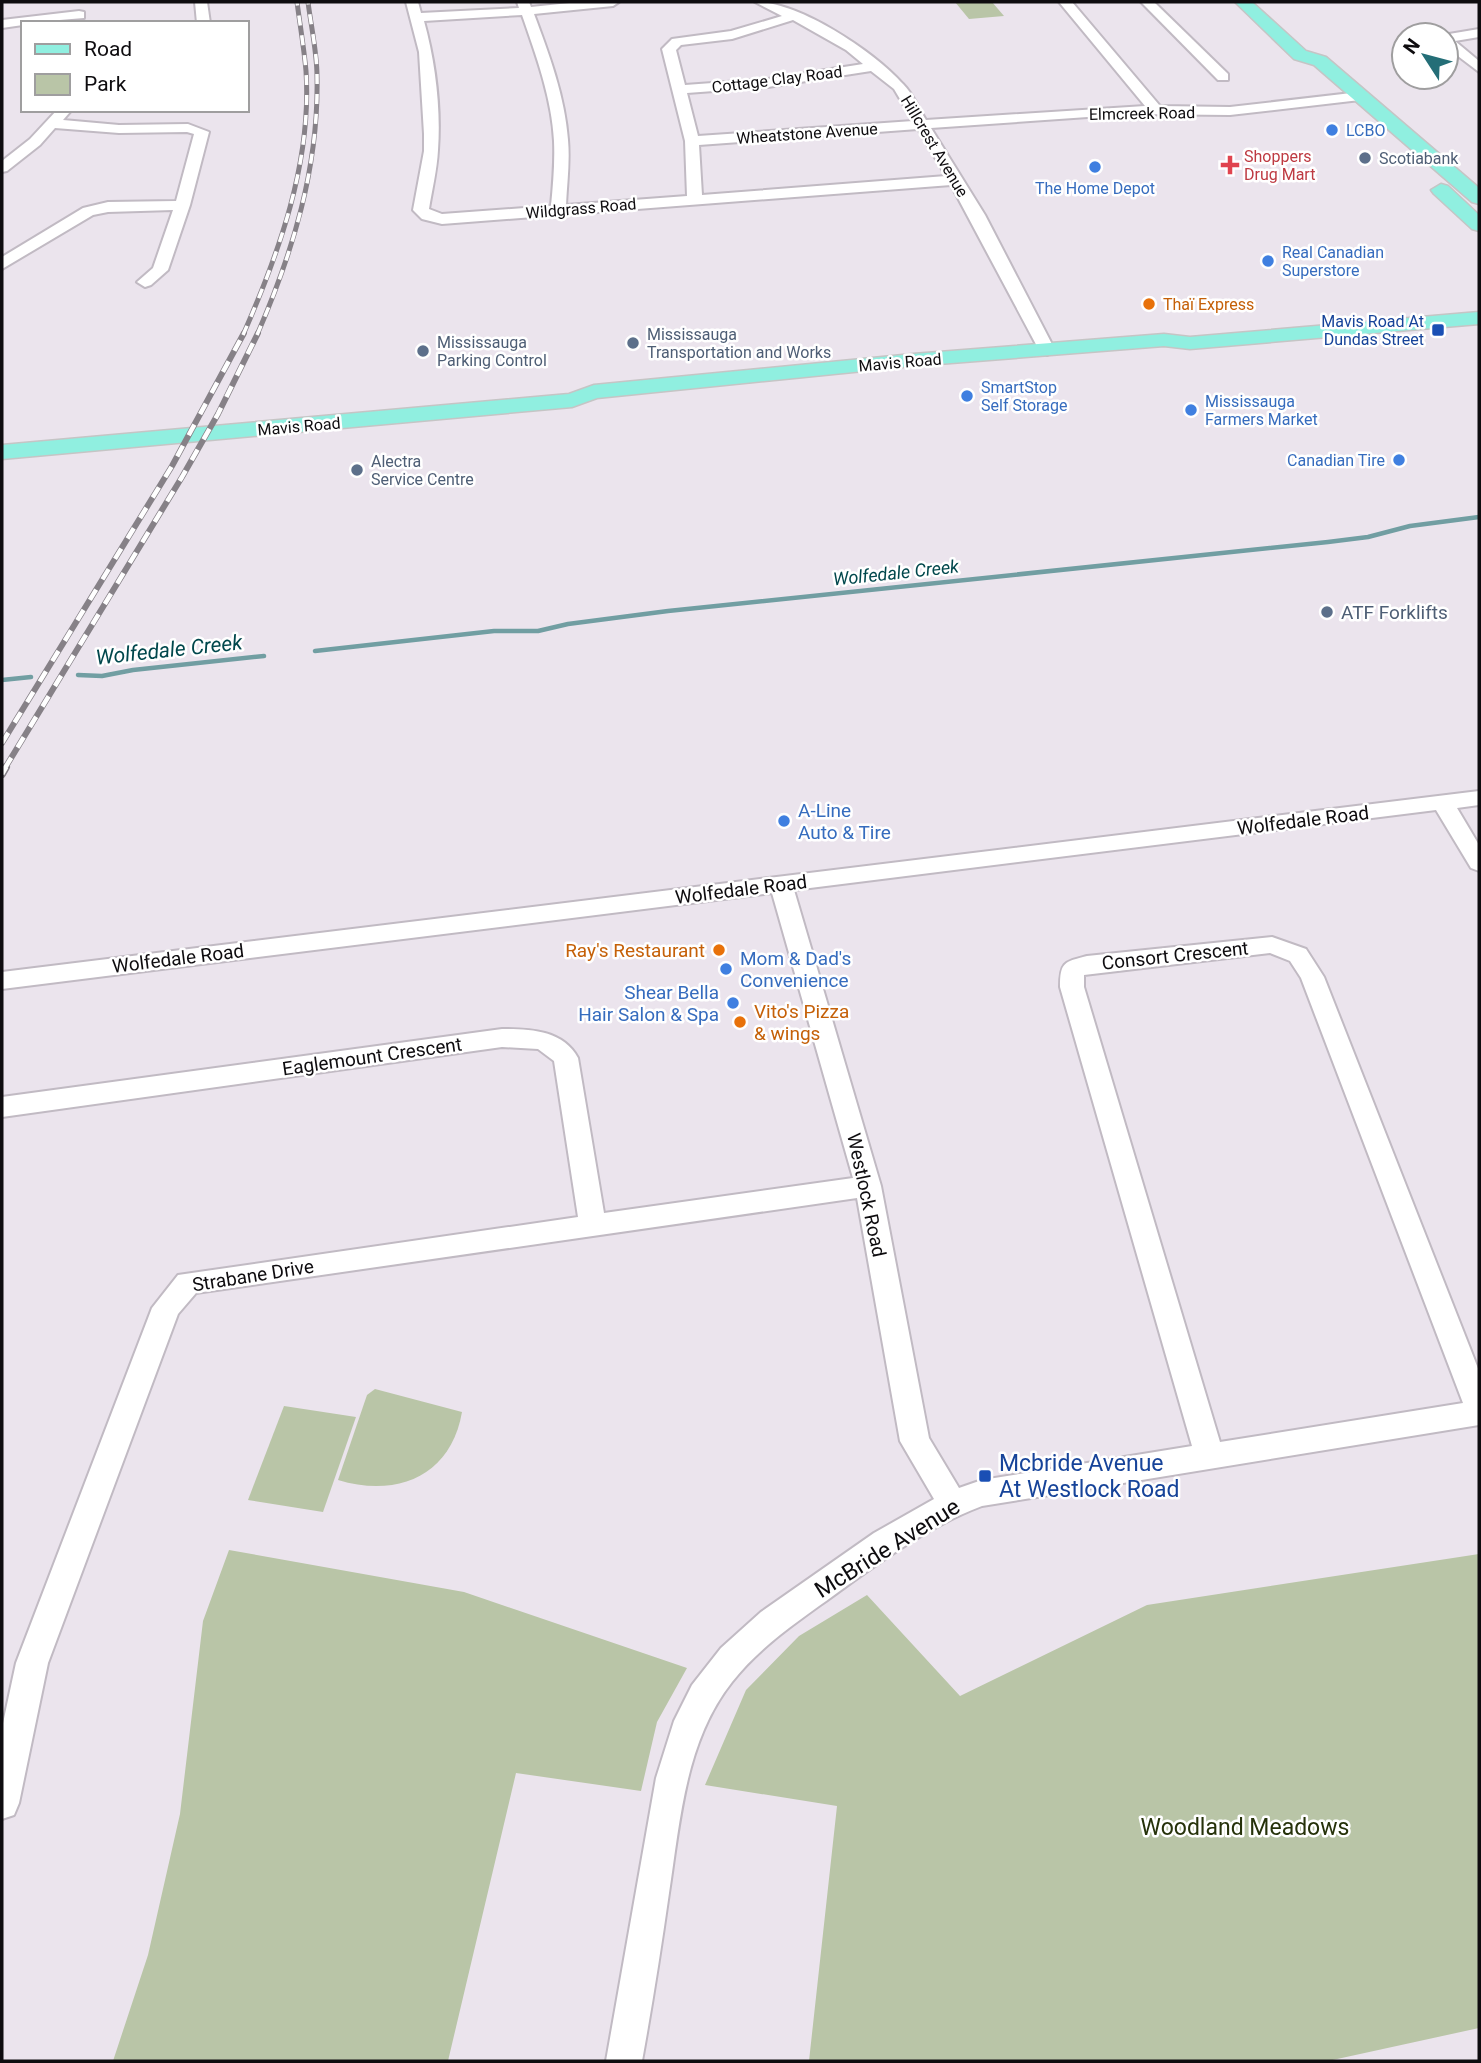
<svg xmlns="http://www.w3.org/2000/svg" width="1481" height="2063" viewBox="0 0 1481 2063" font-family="Roboto,sans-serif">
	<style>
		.green { fill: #b9c5a7 }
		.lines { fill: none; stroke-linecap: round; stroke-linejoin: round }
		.stream { stroke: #719ea2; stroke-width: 4.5 }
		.minor-casing { stroke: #c1bac3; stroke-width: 4 }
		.major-casing { stroke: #c5c5c5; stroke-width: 3 }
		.minor { fill: #fff; fill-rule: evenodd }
		.major { fill: #90efe0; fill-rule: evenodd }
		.rail-far2-casing { stroke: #868187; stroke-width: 5 }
		.rail-far1-casing { stroke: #868187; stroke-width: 6 }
		.rail-casing { stroke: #868187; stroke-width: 8 }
		.rail-far2 { stroke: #fff; stroke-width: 3.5; stroke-dasharray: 10; stroke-linecap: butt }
		.rail-far1 { stroke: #fff; stroke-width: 4.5; stroke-dasharray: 12; stroke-linecap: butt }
		.rail { stroke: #fff; stroke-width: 5; stroke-dasharray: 16; stroke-linecap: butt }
		.shop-dot { fill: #3f7fe0; stroke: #fff; stroke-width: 2.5 }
		.service-dot { fill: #5c6f8a; stroke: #fff; stroke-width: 2.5 }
		.health-dot { fill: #e0444e; stroke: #fff; stroke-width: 2.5 }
		.food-dot { fill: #e8710a; stroke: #fff; stroke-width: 2.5 }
		.transit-dot { fill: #1a4fb4; stroke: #fff; stroke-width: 2.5 }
		.labels { text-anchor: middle; stroke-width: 5; stroke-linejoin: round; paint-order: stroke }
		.far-street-label { font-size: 16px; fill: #0e0c0f; stroke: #fff }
		.far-shop-label { font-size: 16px; fill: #366cbe; stroke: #fff; text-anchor: start }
		.far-health-label { font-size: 16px; fill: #be3a42; stroke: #fff; text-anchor: start }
		.far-service-label { font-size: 16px; fill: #4e5e75; stroke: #fff; text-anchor: start }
		.far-food-label { font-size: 16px; fill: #c56008; stroke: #fff; text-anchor: start }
		.far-transit-label { font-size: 16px; fill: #164399; stroke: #fff; text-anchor: end }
		.far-water-label { font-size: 18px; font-style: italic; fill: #00474c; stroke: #fff }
		.service-label { font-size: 19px; fill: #4e5e75; stroke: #fff; text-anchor: start }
		.shop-label { font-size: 19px; fill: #366cbe; stroke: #fff; text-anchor: start }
		.street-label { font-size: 19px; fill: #0e0c0f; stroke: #fff }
		.food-label { font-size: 19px; fill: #c56008; stroke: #fff; text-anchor: end }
		.water-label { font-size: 21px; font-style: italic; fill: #00474c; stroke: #fff }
		.near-transit-label { font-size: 23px; fill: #164399; stroke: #fff; text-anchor: start }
		.near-street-label { font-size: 23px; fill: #0e0c0f; stroke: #fff }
		.near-park-label { font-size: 23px; fill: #26320a; stroke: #fff }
	</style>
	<rect width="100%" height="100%" fill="#ebe4ed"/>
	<g class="green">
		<polygon points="955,2 992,2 1004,16 969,19"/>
		<path d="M375,1389L462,1412C451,1476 397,1498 338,1480L367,1395Z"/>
		<polygon points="284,1406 356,1417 323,1512 248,1500"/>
		<polygon points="229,1550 464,1592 687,1668 657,1722 641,1791 516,1773 448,2061 113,2061 148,1955 180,1814 203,1621"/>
		<polygon points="1479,1554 1479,2028 1328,2061 809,2061 837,1806 705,1785 746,1690 799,1636 867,1595 960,1696 1147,1605"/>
	</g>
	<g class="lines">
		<g class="stream">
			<polyline points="315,651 494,631 538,631 568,624 668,611 1328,542 1368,537 1410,526 1479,517"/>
			<polyline points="78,675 102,676 133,670 264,656"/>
			<polyline points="2,680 31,677"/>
		</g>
		<defs>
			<g id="minor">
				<polygon points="195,2 207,2 210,23 197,23"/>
				<path d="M406,2H418L421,13L519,8L517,2H529L531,7L579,2H619L613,6L534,14C549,54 565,97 568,140C570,162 567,183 566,205L687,196L685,141L662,49L672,39L731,31L782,16L755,2C800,2 873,51 903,84C913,94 919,109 926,120L1145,106L1059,2H1072L1160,106L1230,107L1360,92L1367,96L1360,100L1230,115L1131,114L931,128L985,215L1055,350L1047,355L1039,350L951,185L442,224L422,219L413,210L424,151V134L419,52ZM522,15C536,55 552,99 554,141C555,163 553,185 551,206L442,214L429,209C432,190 437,170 438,150C441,108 435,61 424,21ZM793,20L846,50L863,64L768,79L685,85L676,50L681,45L732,39ZM871,71L894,89L913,121L698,136L687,93L768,87ZM918,129L946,176L702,195L699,145Z"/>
				<polygon points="1141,2 1154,2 1228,74 1228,80 1218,80"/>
				<polygon points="79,11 84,12 84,18 23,23 23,25 2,28 2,20"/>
				<polygon points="1479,29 1479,37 1455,41 1479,61 1479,72 1446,47 1446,35 1443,35"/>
				<polygon points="57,110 70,112 63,120 119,125 188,124 209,132 190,205 168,270 151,285 145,287 137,282 153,268 173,210 108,212 93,215 2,269 2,257 83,208 108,202 176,201 194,134 187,132 119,133 55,128 40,145 7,171 2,172 2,161 30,139"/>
				<path d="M1479,791V805L1457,808L1479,845V871L1471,868L1436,810L794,890L881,1186L929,1438L959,1488L982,1480L1192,1446L1060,987C1060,962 1064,962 1087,956L1272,937L1306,949L1324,977L1479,1371V1425L982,1506C929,1526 883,1560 837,1593C800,1620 760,1646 732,1682C685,1741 680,1822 669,1893C661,1949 652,2006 642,2061H606L656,1778L674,1721L692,1685L721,1648L761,1612L874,1533L934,1499L900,1441L857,1198L196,1293L178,1314L48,1663L19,1803L14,1815L2,1819V1728L16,1663L152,1308L178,1275L578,1217L554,1061L538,1049L502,1047L2,1117V1097L502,1029C530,1029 563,1030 578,1058L604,1213L853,1178L772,893L2,989V972ZM1270,953L1290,961L1301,978L1463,1403L1220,1442L1084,987V975Z"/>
			</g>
			<g id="major">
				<polygon points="1235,2 1252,2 1306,51 1326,57 1479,188 1479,204 1472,202 1314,65 1294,59"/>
				<polygon points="1441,184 1448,186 1479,215 1479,231 1472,229 1434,194 1431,190"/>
				<polygon points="1479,312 1479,324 1190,349 1164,346 913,366 597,398 572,407 2,459 2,445 569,394 594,385 913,354 1164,334 1190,337"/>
			</g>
		</defs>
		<use href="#minor" class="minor-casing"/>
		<use href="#major" class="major-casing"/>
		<use href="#minor" class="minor"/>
		<use href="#major" class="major"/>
		<defs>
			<g id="rail-far2">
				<path d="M243,335C279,253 312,162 306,71C304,48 300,25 297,2"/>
				<path d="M257,335C293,252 319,167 317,76C317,52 311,26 308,2"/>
			</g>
			<g id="rail-far1">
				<polyline points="2,743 172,466 244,333"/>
				<polyline points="5,768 182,477 218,414 258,333"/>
			</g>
			<polyline id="rail" points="2,774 6,767"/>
		</defs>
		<use href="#rail-far2" class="rail-far2-casing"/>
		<use href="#rail-far1" class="rail-far1-casing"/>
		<use href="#rail" class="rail-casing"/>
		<use href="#rail-far2" class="rail-far2"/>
		<use href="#rail-far1" class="rail-far1"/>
		<use href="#rail" class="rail"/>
	</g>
	<g class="shop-dot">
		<circle cx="1332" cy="130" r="7"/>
		<circle cx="1095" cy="167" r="7"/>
		<circle cx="1268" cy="261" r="7"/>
		<circle cx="967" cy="396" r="7"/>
		<circle cx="1191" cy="410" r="7"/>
		<circle cx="1399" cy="460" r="7"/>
		<circle cx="784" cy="821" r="7"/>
		<circle cx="726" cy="969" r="7"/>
		<circle cx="733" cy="1003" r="7"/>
	</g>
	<g class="service-dot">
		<circle cx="1365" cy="158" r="7"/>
		<circle cx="633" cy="343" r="7"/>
		<circle cx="423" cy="351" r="7"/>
		<circle cx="357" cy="470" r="7"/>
		<circle cx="1327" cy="612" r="7"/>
	</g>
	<path class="health-dot" d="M1226.5 154.5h7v7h7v7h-7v7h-7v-7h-7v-7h7z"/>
	<g class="food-dot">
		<circle cx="1149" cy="304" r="7"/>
		<circle cx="719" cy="950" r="7"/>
		<circle cx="740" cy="1022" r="7"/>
	</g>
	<g class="transit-dot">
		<rect x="1431" y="323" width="14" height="14" rx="3.5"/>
		<rect x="978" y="1469" width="14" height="14" rx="3.5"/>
	</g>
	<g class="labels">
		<g class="far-street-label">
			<text transform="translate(777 79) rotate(-7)" y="6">Cottage Clay Road</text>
			<text transform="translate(1142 113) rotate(-1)" y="6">Elmcreek Road</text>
			<text transform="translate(807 133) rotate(-4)" y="6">Wheatstone Avenue</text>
			<text transform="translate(935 146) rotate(59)" y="6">Hillcrest Avenue</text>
			<text transform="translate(581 208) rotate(-5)" y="6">Wildgrass Road</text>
			<text transform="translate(900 362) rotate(-5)" y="6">Mavis Road</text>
			<text transform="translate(299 426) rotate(-5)" y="6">Mavis Road</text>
		</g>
		<g class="far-shop-label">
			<text x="1346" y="136">LCBO</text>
			<text x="1095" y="194" text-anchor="middle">The Home Depot</text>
			<text x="1282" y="258">Real Canadian<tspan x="1282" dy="18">Superstore</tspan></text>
			<text x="981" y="393">SmartStop<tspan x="981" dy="18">Self Storage</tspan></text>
			<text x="1205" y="407">Mississauga<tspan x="1205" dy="18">Farmers Market</tspan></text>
			<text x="1385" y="466" text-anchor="end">Canadian Tire</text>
		</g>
		<g class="far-health-label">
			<text x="1244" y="162">Shoppers<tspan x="1244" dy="18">Drug Mart</tspan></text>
		</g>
		<g class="far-service-label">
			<text x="1379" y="164">Scotiabank</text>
			<text x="647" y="340">Mississauga<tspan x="647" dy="18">Transportation and Works</tspan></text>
			<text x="437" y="348">Mississauga<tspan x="437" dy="18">Parking Control</tspan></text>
			<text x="371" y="467">Alectra<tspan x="371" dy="18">Service Centre</tspan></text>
		</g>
		<g class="far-food-label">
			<text x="1163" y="310">Thaï Express</text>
		</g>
		<g class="far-transit-label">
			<text x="1424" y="327">Mavis Road At<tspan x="1424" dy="18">Dundas Street</tspan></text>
		</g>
		<g class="far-water-label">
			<text transform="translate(896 573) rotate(-6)" y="6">Wolfedale Creek</text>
		</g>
		<g class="service-label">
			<text x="1341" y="619">ATF Forklifts</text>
		</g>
		<g class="shop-label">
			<text x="798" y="817">A-Line<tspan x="798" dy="22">Auto &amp; Tire</tspan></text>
			<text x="740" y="965">Mom &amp; Dad's<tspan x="740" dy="22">Convenience</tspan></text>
			<text x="719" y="999" text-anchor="end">Shear Bella<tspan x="719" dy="22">Hair Salon &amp; Spa</tspan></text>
		</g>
		<g class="street-label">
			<text transform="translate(1303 820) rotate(-7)" y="7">Wolfedale Road</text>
			<text transform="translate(741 889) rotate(-7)" y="7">Wolfedale Road</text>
			<text transform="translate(1175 955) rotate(-6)" y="7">Consort Crescent</text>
			<text transform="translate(178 958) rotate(-7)" y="7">Wolfedale Road</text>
			<text transform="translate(372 1056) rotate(-8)" y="7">Eaglemount Crescent</text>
			<text transform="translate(867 1195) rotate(78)" y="7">Westlock Road</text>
			<text transform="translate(253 1275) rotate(-9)" y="7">Strabane Drive</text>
		</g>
		<g class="food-label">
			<text x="705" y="957">Ray's Restaurant</text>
			<text x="754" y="1018" text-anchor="start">Vito's Pizza<tspan x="754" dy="22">&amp; wings</tspan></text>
		</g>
		<g class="water-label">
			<text transform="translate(169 650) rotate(-6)" y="7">Wolfedale Creek</text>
		</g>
		<g class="near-transit-label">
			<text x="999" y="1471">Mcbride Avenue<tspan x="999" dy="26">At Westlock Road</tspan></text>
		</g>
		<g class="near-street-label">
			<text transform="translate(887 1548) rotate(-32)" y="8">McBride Avenue</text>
		</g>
		<g class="near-park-label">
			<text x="1245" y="1835">Woodland Meadows</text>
		</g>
	</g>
	<rect width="1481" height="2063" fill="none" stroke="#0e0c0f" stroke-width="7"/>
	<rect x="21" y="21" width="228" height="91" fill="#ffffff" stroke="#9f9e9f" stroke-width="2"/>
	<rect x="35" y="44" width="35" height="10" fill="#90efe0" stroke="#9f9e9f" stroke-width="2"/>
	<text x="84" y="56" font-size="21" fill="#0e0c0f">Road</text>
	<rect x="35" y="74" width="35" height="21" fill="#b9c5a7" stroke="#9f9e9f" stroke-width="2"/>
	<text x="84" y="91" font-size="21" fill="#0e0c0f">Park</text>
	<g transform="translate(1425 56) rotate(306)"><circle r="33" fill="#ffffff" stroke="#9f9e9f" stroke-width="2"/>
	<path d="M0-5L12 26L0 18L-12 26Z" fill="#246e77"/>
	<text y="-10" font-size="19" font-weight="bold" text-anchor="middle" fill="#0e0c0f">N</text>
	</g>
</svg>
